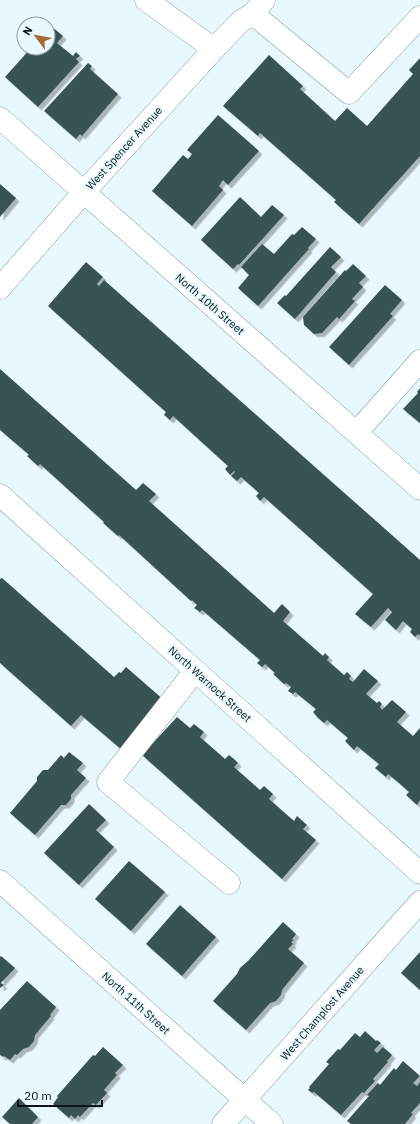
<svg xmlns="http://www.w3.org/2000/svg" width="420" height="1124" viewBox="0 0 420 1124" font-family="'IBM Plex Sans',sans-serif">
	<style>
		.building { fill: #395351; filter: url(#shadow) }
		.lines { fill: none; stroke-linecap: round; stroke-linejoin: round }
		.minor-casing { stroke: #839da6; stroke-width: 23 }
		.minor { stroke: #fff; stroke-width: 22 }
		.labels { text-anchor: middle; stroke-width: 4; stroke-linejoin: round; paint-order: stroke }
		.street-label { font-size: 11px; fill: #0b1518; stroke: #e7f8fe }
	</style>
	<defs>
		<filter id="shadow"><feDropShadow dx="3.5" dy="3.5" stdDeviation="0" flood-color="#0004"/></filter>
	</defs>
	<rect width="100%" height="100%" fill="#e7f8fe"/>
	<g class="building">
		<polygon points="51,26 63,36 57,43 73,56 76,52 80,56 76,59 79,62 38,107 5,77 31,48 48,48 48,29"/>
		<polygon points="269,55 303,86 300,89 335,121 347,108 367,126 413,74 409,70 420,58 420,156 359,224 334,202 336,200 260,133 258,136 223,106"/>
		<polygon points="88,63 92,66 90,69 118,94 82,136 80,134 76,139 44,111"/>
		<polygon points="218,115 259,151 228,185 223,180 219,186 223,190 192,226 152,191 183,155 188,159 192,154 187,150"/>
		<polygon points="0,184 16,198 0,217"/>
		<polygon points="240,197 261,217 272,205 284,215 239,265 238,264 233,269 201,240"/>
		<polygon points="302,227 316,239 308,248 309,249 258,306 238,288 249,275 241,267 262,244 274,254 292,234 294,235"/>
		<polygon points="330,247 341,257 331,267 336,272 295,319 277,303 285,295 286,296"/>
		<polygon points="86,262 103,277 97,284 99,286 104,280 420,560 420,636 418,634 415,637 410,632 412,629 403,621 396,630 385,620 392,612 388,608 371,627 355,614 373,594 264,497 260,501 256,496 259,493 241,477 237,481 231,476 235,472 234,471 230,475 225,469 228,466 173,416 170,420 164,415 166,412 157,404 48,306"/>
		<polygon points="353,264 366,276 359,283 363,287 352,299 355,301 339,319 337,317 322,333 314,334 304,325 303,317 345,270 346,271"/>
		<polygon points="385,285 402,300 390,314 393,316 349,365 329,347"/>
		<polygon points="0,369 136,490 143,483 156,494 149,501 274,613 282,604 290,612 283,621 323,656 325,653 329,657 327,660 344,675 347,672 351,676 349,679 353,682 364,669 378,681 366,694 377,703 379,701 382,704 380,707 382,710 392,700 406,712 397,722 413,736 420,728 420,800 417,805 406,795 409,792 399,783 388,774 386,777 375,768 379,764 357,746 354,750 345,741 348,738 327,720 324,723 318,718 313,712 316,709 295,692 293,694 288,691 291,687 290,686 286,683 284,684 273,674 275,673 265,664 262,667 257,663 260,660 202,610 200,612 194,608 197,605 192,600 191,601 119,535 118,536 103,523 104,522 40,464 38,466 27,456 29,455 27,453 0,430"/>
		<polygon points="420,388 420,423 403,409 418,393 417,392"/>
		<polygon points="2,578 114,677 119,672 121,673 126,667 165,701 122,750 81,715 71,726 0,663 0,579"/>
		<polygon points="177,717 190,728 194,724 204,732 200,737 225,759 229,755 234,759 238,763 234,767 260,790 264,786 273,794 269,799 294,821 297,816 307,825 303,829 316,840 282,879 142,755"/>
		<polygon points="69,752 83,763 77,770 86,778 71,795 71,799 66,805 61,805 35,835 10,813 37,781 37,777 43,770 48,770 61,755 64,758"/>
		<polygon points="89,804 106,820 96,830 114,847 79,885 44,853"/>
		<polygon points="129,861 165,892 131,931 95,899"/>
		<polygon points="180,905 216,937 182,976 146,944"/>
		<polygon points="283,922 296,934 292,939 294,940 291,942 293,944 288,949 304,963 282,990 281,995 276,1001 270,1003 246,1030 213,1001 237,974 240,968 249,960"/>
		<polygon points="420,952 420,990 401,973"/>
		<polygon points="1,956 15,968 1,983 4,985 0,988 0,957"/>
		<polygon points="27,981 56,1007 50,1015 51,1016 35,1035 34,1041 29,1047 23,1049 17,1055 15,1054 10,1060 4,1056 3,1057 0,1055 0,1010"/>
		<polygon points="365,1031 376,1041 377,1040 381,1043 374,1050 377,1053 383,1047 392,1055 387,1061 388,1062 373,1079 375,1081 364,1093 362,1092 341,1115 314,1092 312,1093 308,1090 310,1088 309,1087 329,1064 326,1062 338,1049 340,1050 355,1033 360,1037"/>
		<polygon points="103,1047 123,1065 115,1073 117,1075 104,1090 107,1093 96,1105 93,1103 80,1117 78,1115 75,1119 71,1115 69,1118 53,1104 58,1097 57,1096 93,1055 95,1056"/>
		<polygon points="403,1061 420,1076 413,1083 417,1086 420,1082 420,1103 411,1113 413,1114 405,1124 351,1124 347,1121 369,1096 367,1095 378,1083 380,1085 394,1068 396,1070"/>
		<polygon points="19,1098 38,1117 32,1124 10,1124 2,1117"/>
	</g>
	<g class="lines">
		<defs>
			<g id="minor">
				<polyline points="146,0 214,49"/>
				<polyline points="253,14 349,93 420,17"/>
				<polyline points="0,118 420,489"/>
				<polyline points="0,288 83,193 214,49 241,21 253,14 264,0"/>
				<polyline points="357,432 420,361"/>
				<polyline points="0,495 420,873"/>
				<polyline points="195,671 108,782 229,883"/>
				<polyline points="0,881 272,1124"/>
				<polyline points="223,1124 420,902"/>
			</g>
		</defs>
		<use href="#minor" class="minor-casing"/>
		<use href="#minor" class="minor"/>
	</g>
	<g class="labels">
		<g class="street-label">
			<text transform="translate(124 148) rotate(-48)" y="4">West Spencer Avenue</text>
			<text transform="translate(210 304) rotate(41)" y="4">North 10th Street</text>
			<text transform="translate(210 684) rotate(42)" y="4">North Warnock Street</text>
			<text transform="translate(136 1003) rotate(42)" y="4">North 11th Street</text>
			<text transform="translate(322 1013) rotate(-49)" y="4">West Champlost Avenue</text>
		</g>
	</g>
	<g transform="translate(36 36) rotate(302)"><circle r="19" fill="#e7f8fe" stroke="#8f9da2"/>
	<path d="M0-3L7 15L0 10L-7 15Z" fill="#a86831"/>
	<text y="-6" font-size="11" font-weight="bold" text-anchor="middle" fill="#0b1518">N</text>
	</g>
	<path d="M18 1100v6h84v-6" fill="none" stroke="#0b1518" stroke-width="2"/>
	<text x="24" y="1100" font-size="12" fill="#0b1518" stroke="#e7f8fe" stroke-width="3" paint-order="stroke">20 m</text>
</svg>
